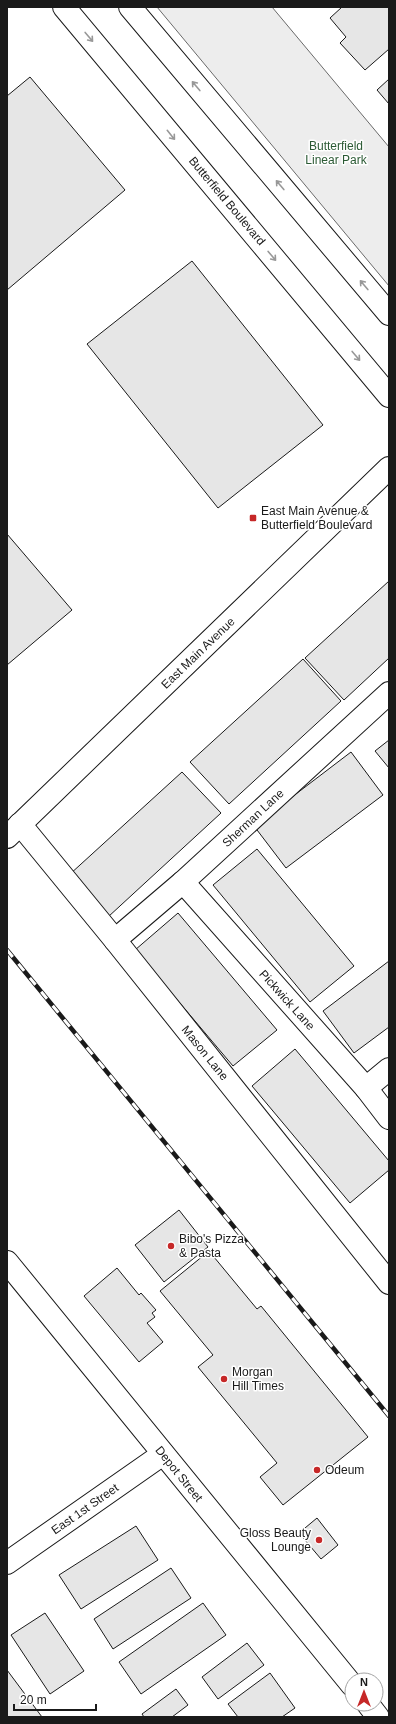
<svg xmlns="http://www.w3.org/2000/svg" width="396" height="1724" viewBox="0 0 396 1724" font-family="Helvetica,sans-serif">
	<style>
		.built { fill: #ededed; stroke: #6a6a6a }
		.building { fill: #e6e6e6; stroke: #1a1a1a }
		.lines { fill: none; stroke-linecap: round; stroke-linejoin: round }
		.minor-casing { stroke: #1a1a1a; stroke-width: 24 }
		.secondary-casing { stroke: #1a1a1a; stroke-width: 24 }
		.primary-casing { stroke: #1a1a1a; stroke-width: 24 }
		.minor { stroke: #fff; stroke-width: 22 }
		.secondary { stroke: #fff; stroke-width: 22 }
		.primary { stroke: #fff; stroke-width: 22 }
		.rail-casing { stroke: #1a1a1a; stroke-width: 4.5 }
		.rail { stroke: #fff; stroke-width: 3; stroke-dasharray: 9; stroke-linecap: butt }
		.oneway { stroke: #989898 }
		.poi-dot { fill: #c62828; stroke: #fff; stroke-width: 1.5 }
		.labels { text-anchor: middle; stroke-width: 3; stroke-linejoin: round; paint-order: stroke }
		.park-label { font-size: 12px; fill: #2b5a34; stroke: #fff }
		.street-label { font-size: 12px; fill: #1a1a1a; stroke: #fff }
		.poi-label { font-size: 12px; fill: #1a1a1a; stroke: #fff; text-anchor: start }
	</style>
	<rect width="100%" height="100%" fill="#fff"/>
	<polygon class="built" points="157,7 272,7 389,147 389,286"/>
	<g class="building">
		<polygon points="342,7 389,7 389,49 365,70 340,43 346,37 330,18"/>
		<polygon points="30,77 125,190 7,290 7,96"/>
		<polygon points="389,79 389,104 377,90"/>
		<polygon points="192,261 323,425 218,508 87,344"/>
		<polygon points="7,534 72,610 7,665"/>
		<polygon points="389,581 389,658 344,700 305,658"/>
		<polygon points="303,659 341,701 229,804 190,762"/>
		<polygon points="389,740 389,768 375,751"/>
		<polygon points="351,752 383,795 286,868 254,826"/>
		<polygon points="182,772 221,813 108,917 69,875"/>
		<polygon points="257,849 354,966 310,1002 213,885"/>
		<polygon points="178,913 277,1030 233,1066 135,950"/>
		<polygon points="389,961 389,1027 354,1053 323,1011"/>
		<polygon points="295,1049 389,1161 389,1170 350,1203 252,1086"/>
		<polygon points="179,1210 208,1247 164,1282 135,1245"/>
		<polygon points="209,1251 257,1309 261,1306 368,1437 283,1505 260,1477 277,1463 198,1367 213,1355 160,1291"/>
		<polygon points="117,1268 139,1295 141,1293 156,1310 152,1313 155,1317 147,1323 163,1342 139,1362 84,1296"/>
		<polygon points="317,1518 338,1545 321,1559 299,1533"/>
		<polygon points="136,1526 158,1560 81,1609 59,1575"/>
		<polygon points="171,1568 191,1598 113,1649 94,1619"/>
		<polygon points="203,1603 226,1635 141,1694 119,1662"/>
		<polygon points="45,1613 84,1671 50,1694 11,1635"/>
		<polygon points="247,1643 264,1665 218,1699 202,1677"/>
		<polygon points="7,1670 42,1717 7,1717"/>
		<polygon points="270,1673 295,1708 282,1717 238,1717 228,1704"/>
		<polygon points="176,1689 188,1705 172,1717 144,1717 142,1714"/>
	</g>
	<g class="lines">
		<defs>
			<g id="minor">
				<polyline points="20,824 115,940 389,1283"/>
				<polyline points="183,882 366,1088 389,1118"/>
				<polyline points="115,940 183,882 389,693"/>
				<polyline points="366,1088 389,1069"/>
				<polyline points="7,1262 352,1685"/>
				<polyline points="7,1563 163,1454"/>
				<polyline points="368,1704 378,1717"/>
			</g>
			<polyline id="secondary" points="7,837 389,468"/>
			<g id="primary">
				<polyline points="64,7 389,396"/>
				<polyline points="130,7 389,314"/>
			</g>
		</defs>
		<use href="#minor" class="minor-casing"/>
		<use href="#secondary" class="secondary-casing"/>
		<use href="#primary" class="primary-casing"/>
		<use href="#minor" class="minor"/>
		<use href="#secondary" class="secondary"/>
		<use href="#primary" class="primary"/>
		<defs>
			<polyline id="rail" points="7,950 389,1416"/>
		</defs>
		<use href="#rail" class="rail-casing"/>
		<use href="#rail" class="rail"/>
	</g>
	<defs><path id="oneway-shaft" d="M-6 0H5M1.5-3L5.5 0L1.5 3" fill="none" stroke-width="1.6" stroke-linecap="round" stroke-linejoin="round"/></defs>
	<g class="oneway">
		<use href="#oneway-shaft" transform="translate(89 37) rotate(50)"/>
		<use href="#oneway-shaft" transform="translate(196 86) rotate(-130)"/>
		<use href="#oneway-shaft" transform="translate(171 135) rotate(51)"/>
		<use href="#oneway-shaft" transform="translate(280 185) rotate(-130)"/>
		<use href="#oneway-shaft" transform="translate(272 256) rotate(50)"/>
		<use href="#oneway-shaft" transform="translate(364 285) rotate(-130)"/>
		<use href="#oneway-shaft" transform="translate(356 356) rotate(50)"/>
	</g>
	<g class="poi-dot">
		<rect x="249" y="514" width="8" height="8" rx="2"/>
		<circle cx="171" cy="1246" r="4"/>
		<circle cx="224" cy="1379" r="4"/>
		<circle cx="317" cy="1470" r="4"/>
		<circle cx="319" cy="1540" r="4"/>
	</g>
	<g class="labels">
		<g class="park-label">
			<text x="336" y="150">Butterfield<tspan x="336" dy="14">Linear Park</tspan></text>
		</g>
		<g class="street-label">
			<text transform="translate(227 201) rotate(50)" y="4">Butterfield Boulevard</text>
			<text transform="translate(198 653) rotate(-44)" y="4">East Main Avenue</text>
			<text transform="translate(253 818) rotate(-43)" y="4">Sherman Lane</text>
			<text transform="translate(287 1000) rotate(48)" y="4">Pickwick Lane</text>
			<text transform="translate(205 1053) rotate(51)" y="4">Mason Lane</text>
			<text transform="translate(179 1474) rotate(51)" y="4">Depot Street</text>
			<text transform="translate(85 1509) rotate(-35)" y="4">East 1st Street</text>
		</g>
		<g class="poi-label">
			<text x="261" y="515">East Main Avenue &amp;<tspan x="261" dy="14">Butterfield Boulevard</tspan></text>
			<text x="179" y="1243">Bibo's Pizza<tspan x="179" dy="14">&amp; Pasta</tspan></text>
			<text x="232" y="1376">Morgan<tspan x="232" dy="14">Hill Times</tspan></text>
			<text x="325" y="1474">Odeum</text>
			<text x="311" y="1537" text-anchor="end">Gloss Beauty<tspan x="311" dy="14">Lounge</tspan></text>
		</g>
	</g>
	<rect width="396" height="1724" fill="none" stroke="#1a1a1a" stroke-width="16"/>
	<g transform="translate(364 1692)"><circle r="19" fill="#ffffff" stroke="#a3a3a3"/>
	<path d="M0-3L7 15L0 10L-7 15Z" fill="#c62828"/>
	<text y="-6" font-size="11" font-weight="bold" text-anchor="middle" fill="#1a1a1a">N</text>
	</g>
	<path d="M14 1704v6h82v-6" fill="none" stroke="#1a1a1a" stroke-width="2"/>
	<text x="20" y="1704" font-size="12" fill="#1a1a1a" stroke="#ffffff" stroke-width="3" paint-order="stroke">20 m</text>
</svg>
